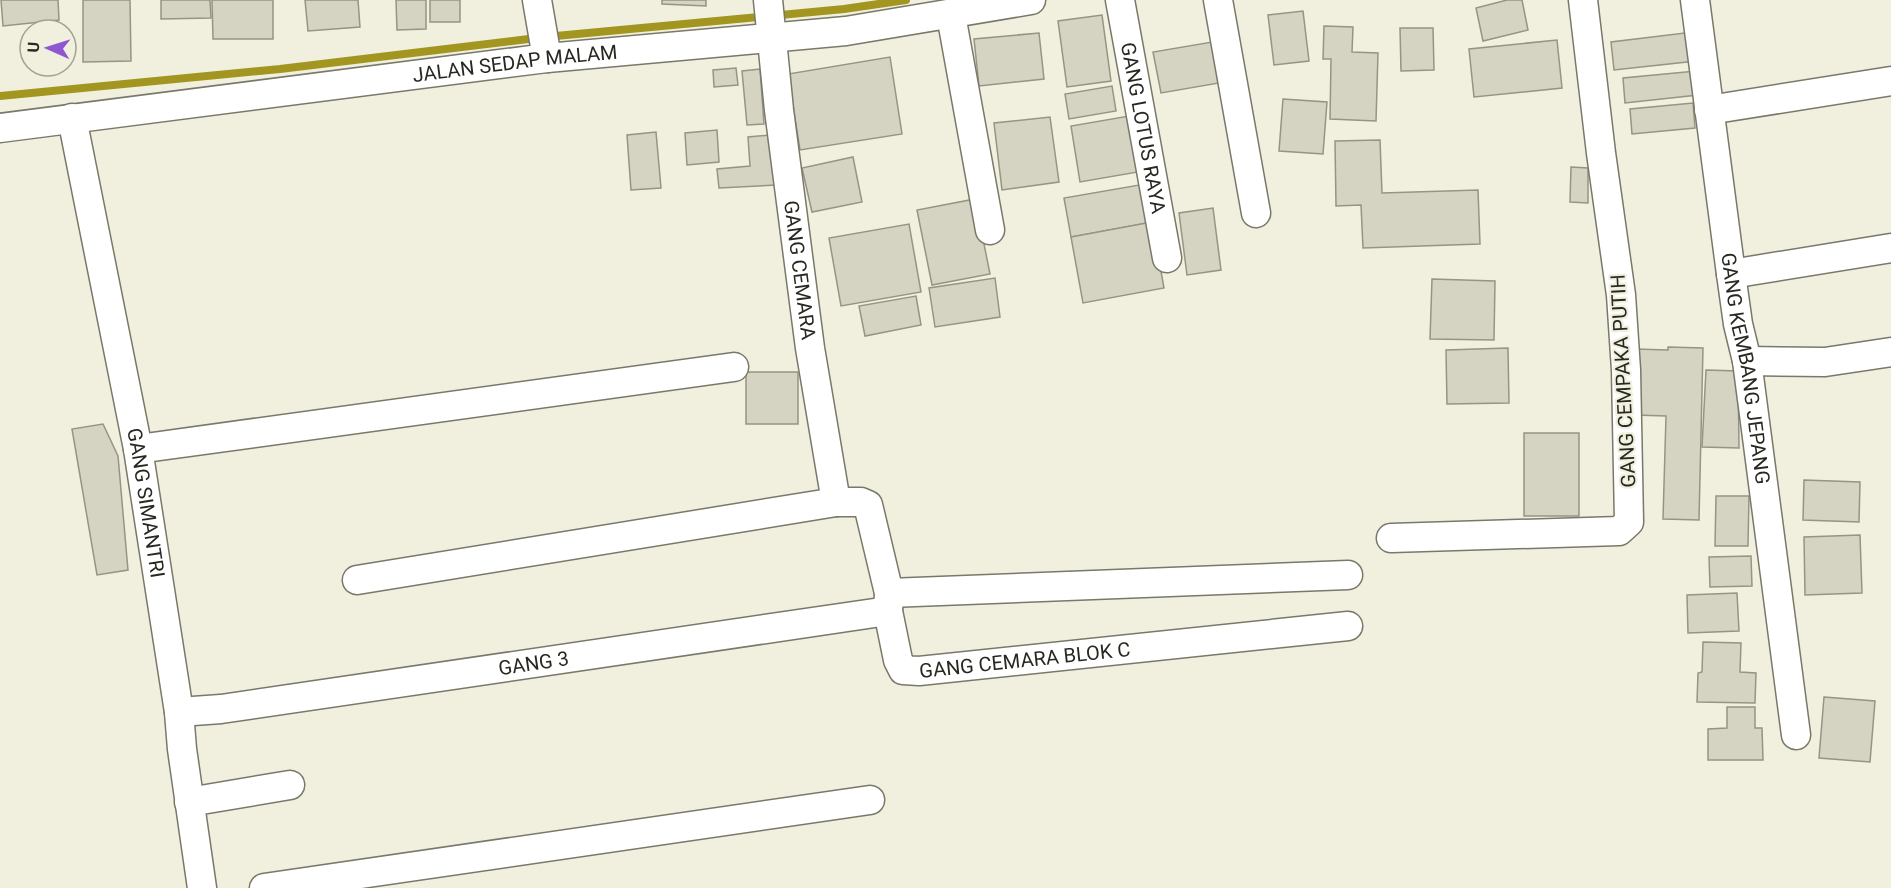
<svg xmlns="http://www.w3.org/2000/svg" width="1891" height="888" viewBox="0 0 1891 888" font-family="Roboto,sans-serif">
	<style>
		.lines { fill: none; stroke-linecap: round; stroke-linejoin: round }
		.stream { stroke: #a29621; stroke-width: 8 }
		.building { fill: #d5d4c3; stroke: #959485; stroke-width: 1.5 }
		.minor-casing { stroke: #797869; stroke-width: 31 }
		.minor { stroke: #fff; stroke-width: 28 }
		.labels { text-anchor: middle; stroke-width: 4.5; stroke-linejoin: round; paint-order: stroke }
		.street-label { font-size: 20px; fill: #282821; stroke: #f1f0df }
	</style>
	<rect width="100%" height="100%" fill="#f1f0df"/>
	<g class="lines">
		<polyline class="stream" points="0,96 280,69 545,37 844,9 906,0"/>
	</g>
	<g class="building">
		<polygon points="1,0 58,0 59,20 3,26"/>
		<polygon points="83,0 130,0 131,61 83,62"/>
		<polygon points="161,0 210,0 211,18 161,19"/>
		<polygon points="212,0 273,0 273,39 213,39"/>
		<polygon points="305,0 358,0 360,27 308,31"/>
		<polygon points="396,0 426,0 426,29 397,30"/>
		<rect x="430" y="0" width="30" height="22"/>
		<polygon points="662,0 706,0 706,6 662,4"/>
		<polygon points="1507,0 1522,0 1528,30 1483,41 1476,8"/>
		<polygon points="1303,11 1309,61 1274,65 1268,15"/>
		<polygon points="1102,15 1111,81 1067,87 1058,21"/>
		<polygon points="1324,26 1353,27 1352,52 1378,53 1376,121 1330,119 1331,59 1323,59"/>
		<polygon points="1400,28 1433,28 1434,70 1401,71"/>
		<polygon points="1693,32 1696,61 1614,70 1611,42"/>
		<polygon points="1039,33 1044,79 979,86 974,39"/>
		<polygon points="1557,40 1562,88 1474,97 1469,49"/>
		<polygon points="1218,41 1225,82 1161,93 1153,52"/>
		<polygon points="890,57 902,134 800,150 788,74"/>
		<polygon points="736,68 738,85 714,87 713,70"/>
		<polygon points="760,69 764,124 747,125 742,71"/>
		<polygon points="1696,71 1698,95 1625,103 1623,78"/>
		<polygon points="1112,86 1116,111 1069,119 1065,94"/>
		<polygon points="1283,99 1327,102 1323,154 1279,151"/>
		<polygon points="1693,103 1695,128 1632,134 1630,109"/>
		<polygon points="1129,116 1138,172 1080,182 1071,126"/>
		<polygon points="1050,117 1059,182 1002,190 994,123"/>
		<polygon points="717,130 719,162 687,165 685,133"/>
		<polygon points="656,132 661,188 631,190 627,135"/>
		<polygon points="771,135 776,185 719,188 717,169 750,166 748,137"/>
		<polygon points="1380,140 1382,193 1478,190 1480,244 1363,248 1361,205 1336,206 1335,141"/>
		<polygon points="853,157 862,202 812,212 802,168"/>
		<polygon points="1571,167 1588,168 1588,203 1570,202"/>
		<polygon points="1145,184 1152,222 1071,237 1064,198"/>
		<polygon points="975,199 990,274 932,285 917,210"/>
		<polygon points="1213,208 1221,270 1187,275 1179,213"/>
		<polygon points="1152,222 1164,288 1083,303 1071,237"/>
		<polygon points="909,224 921,292 841,306 829,238"/>
		<polygon points="995,278 1000,317 935,327 929,288"/>
		<polygon points="1432,279 1495,281 1494,340 1430,339"/>
		<polygon points="916,296 921,325 865,336 859,306"/>
		<polygon points="1668,347 1703,348 1699,520 1663,519 1666,416 1635,415 1636,349 1668,350"/>
		<polygon points="1508,348 1509,403 1447,404 1446,350"/>
		<polygon points="1706,370 1738,371 1739,448 1702,447"/>
		<rect x="746" y="372" width="52" height="52"/>
		<polygon points="103,424 118,456 128,570 97,575 72,429"/>
		<rect x="1524" y="433" width="55" height="83"/>
		<polygon points="1804,480 1860,482 1859,522 1803,520"/>
		<polygon points="1716,496 1749,496 1748,546 1715,546"/>
		<polygon points="1860,535 1862,593 1805,595 1804,537"/>
		<polygon points="1751,556 1752,586 1710,587 1709,557"/>
		<polygon points="1737,593 1739,631 1688,633 1687,595"/>
		<polygon points="1703,642 1741,643 1740,672 1756,673 1755,703 1697,702 1698,673 1702,672"/>
		<polygon points="1824,697 1875,701 1870,762 1819,758"/>
		<polygon points="1727,707 1755,707 1755,728 1762,728 1763,760 1708,760 1708,729 1727,728"/>
	</g>
	<g class="lines">
		<defs>
			<g id="minor">
				<polyline points="537,0 547,58"/>
				<path id="s1" d="M768,0L779,110L810,348L836,502"/>
				<path id="s2" d="M1120,0L1167,258"/>
				<polyline points="1218,0 1256,213"/>
				<path id="s3" d="M1695,0L1731,274L1738,324L1747,361L1796,735"/>
				<polyline points="951,15 990,230"/>
				<polyline points="1709,110 1891,81"/>
				<path id="s4" d="M72,118L138,449L179,712L182,749L202,888"/>
				<path id="s5" d="M0,128L547,58L846,31L1031,0"/>
				<polyline points="1731,274 1891,248"/>
				<polyline points="1747,361 1825,362 1891,352"/>
				<polyline points="138,449 734,367"/>
				<polyline points="1391,538 1619,531 1629,522 1626,370 1621,295 1601,153 1583,0"/>
				<path id="s6" d="M357,580L836,502H861L868,505L889,593L888,611L898,660L903,670L919,671L1348,626"/>
				<polyline points="889,593 1348,575"/>
				<path id="s7" d="M179,712L221,709L888,611"/>
				<polyline points="189,802 290,785"/>
				<polyline points="264,888 870,800"/>
			</g>
		</defs>
		<use href="#minor" class="minor-casing"/>
		<use href="#minor" class="minor"/>
	</g>
	<g class="labels">
		<g class="street-label">
			<text dy="7" stroke="none"><textPath href="#s5" startOffset="519">JALAN SEDAP MALAM</textPath></text>
			<text dy="7" stroke="none"><textPath href="#s2" startOffset="130">GANG LOTUS RAYA</textPath></text>
			<text dy="7" stroke="none"><textPath href="#s1" startOffset="272">GANG CEMARA</textPath></text>
			<text dy="7" stroke="none"><textPath href="#s3" startOffset="372">GANG KEMBANG JEPANG</textPath></text>
			<text transform="translate(1623 381) rotate(-93)" y="7">GANG CEMPAKA PUTIH</text>
			<text dy="7" stroke="none"><textPath href="#s4" startOffset="392">GANG SIMANTRI</textPath></text>
			<text dy="7" stroke="none"><textPath href="#s6" startOffset="810">GANG CEMARA BLOK C</textPath></text>
			<text dy="7" stroke="none"><textPath href="#s7" startOffset="358">GANG 3</textPath></text>
		</g>
	</g>
	<g transform="translate(48 48) rotate(273)"><circle r="28" fill="#f1f0df" stroke="#a1a093" stroke-width="1.5"/>
	<path d="M0-4.5L10 22L0 15L-10 22Z" fill="#9058d0"/>
	<text y="-9" font-size="16" font-weight="bold" text-anchor="middle" fill="#282821">U</text>
	</g>
</svg>
